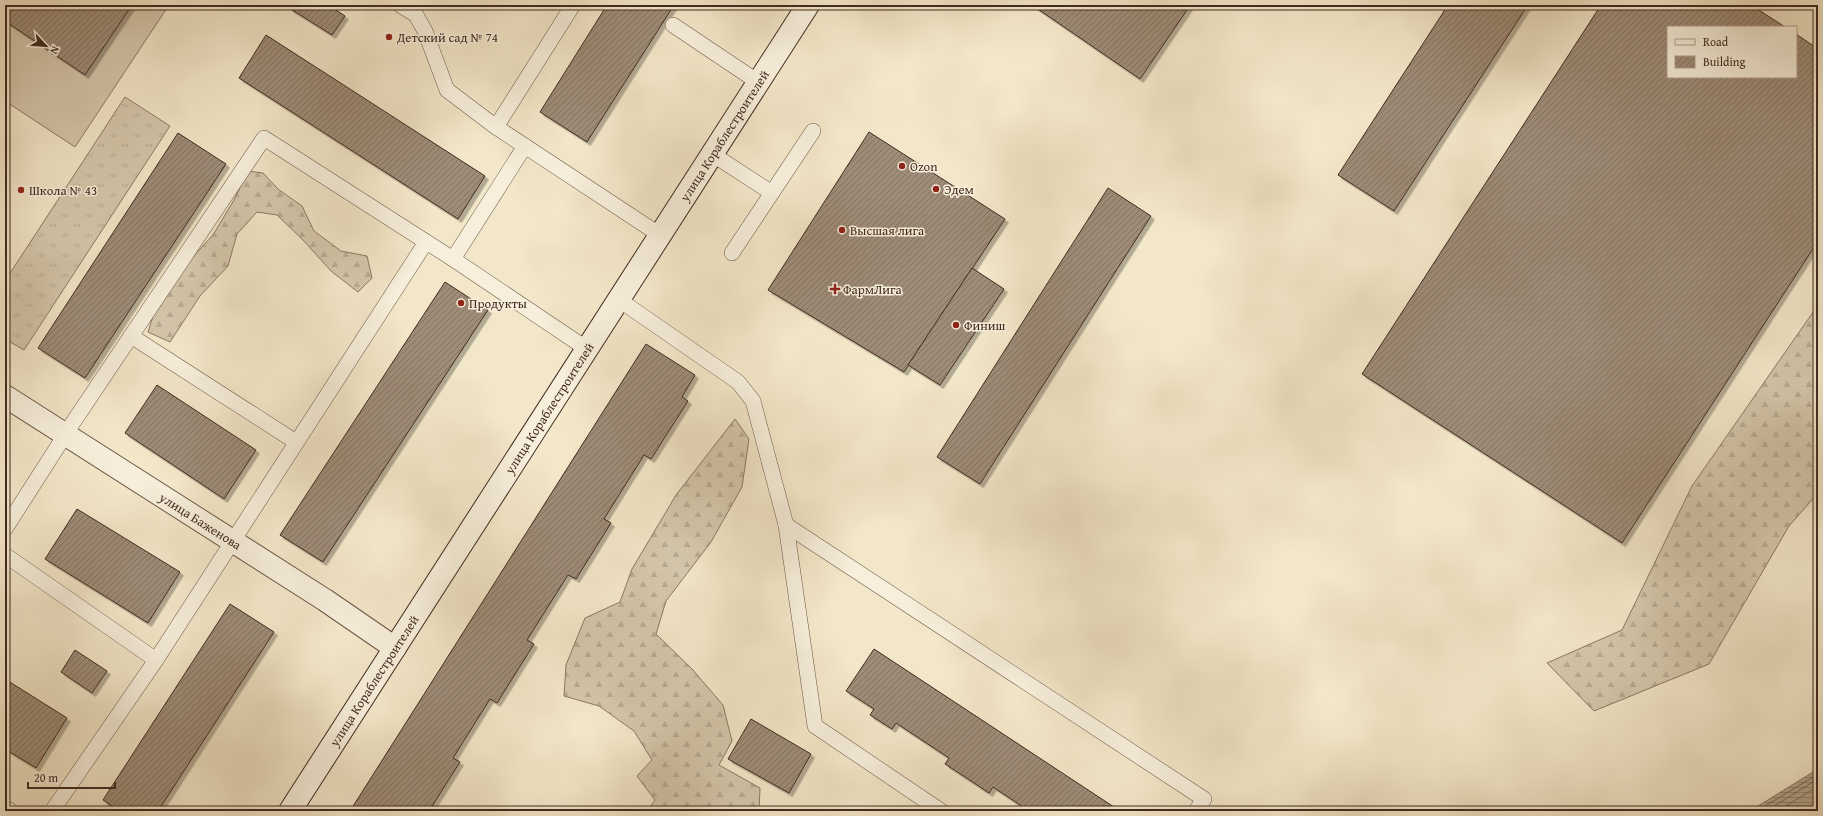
<svg xmlns="http://www.w3.org/2000/svg" width="1823" height="816" viewBox="0 0 1823 816" font-family="'Gentium Book Plus',serif">
	<style>
		.grass { fill: url(#grass-tufts); stroke: #8c7866 }
		.forest { fill: url(#forest-firs); stroke: #8c7866 }
		.garden { fill: #d5c7ac; stroke: #8c7866 }
		.water { fill: url(#water-rules); stroke: #887563 }
		.lines { fill: none; stroke-linecap: round; stroke-linejoin: round }
		.shore { stroke: #7c6858; stroke-width: 1 }
		.building { fill: url(#building-hatch); stroke: #422a20; filter: url(#shadow) }
		.lane-casing { stroke: #6e594a; stroke-width: 16 }
		.street-casing { stroke: #6e594a; stroke-width: 24 }
		.secondary-casing { stroke: #422a20; stroke-width: 24 }
		.lane { stroke: #f7efdc; stroke-width: 15 }
		.street { stroke: #f7efdc; stroke-width: 22 }
		.secondary { stroke: #f7efdc; stroke-width: 22 }
		.poi-dot { fill: #8f2418; stroke: #f7efdc; stroke-width: 1.5 }
		.labels { text-anchor: middle; stroke-width: 3; stroke-linejoin: round; paint-order: stroke }
		.poi-label { font-size: 13px; fill: #422a20; stroke: #f7efdc; text-anchor: start }
		.street-label { font-size: 13px; fill: #422a20; stroke: #f7efdc }
	</style>
	<defs>
		<pattern id="grass-tufts" width="24" height="20" patternUnits="userSpaceOnUse"><rect width="24" height="20" fill="#d5c7ac"/><path d="M3 7l-1-3M5 7V3M7 7l1-3M15 17l-1-3M17 17v-4M19 17l1-3" fill="none" stroke="#b8ab94"/></pattern>
		<pattern id="forest-firs" width="22" height="20" patternUnits="userSpaceOnUse"><rect width="22" height="20" fill="#d5c7ac"/><path d="M5 1l3.5 6h-7zM16 11l3.5 6h-7z" fill="#b8ab94"/></pattern>
		<pattern id="water-rules" width="6" height="5" patternUnits="userSpaceOnUse"><rect width="6" height="5" fill="#b7a790"/><path d="M0 2.5h6" fill="none" stroke="#968875"/></pattern>
		<pattern id="building-hatch" width="6" height="6" patternUnits="userSpaceOnUse"><rect width="6" height="6" fill="#9e8c78"/><path d="M-1 1l2-2M0 6l6-6M5 7l2-2" fill="none" stroke="#827362"/></pattern>
		<filter id="shadow"><feDropShadow dx="3.5" dy="3.5" stdDeviation="0" flood-color="#0004"/></filter>
	</defs>
	<rect width="100%" height="100%" fill="#f3e7c9"/>
	<filter id="stains"><feTurbulence type="fractalNoise" baseFrequency=".005" numOctaves="4"/><feColorMatrix values="0 0 0 0 .2 0 0 0 0 .09 0 0 0 0 .02 0 0 0 .5 -.17"/></filter>
	<radialGradient id="worn" r=".72"><stop offset=".6" stop-color="#630" stop-opacity="0"/><stop offset="1" stop-color="#630" stop-opacity=".3"/></radialGradient>
	<polygon class="grass" points="125,97 170,126 24,350 5,339 5,281"/>
	<g class="forest">
		<polygon points="248,171 263,173 278,189 302,206 314,231 341,251 367,256 372,278 358,292 331,271 303,240 277,215 257,212 237,234 228,266 200,296 170,342 148,332 154,313 189,261 213,235 234,200"/>
		<polygon points="1818,305 1818,493 1789,526 1709,664 1594,711 1547,663 1622,630 1692,486"/>
		<polygon points="735,419 749,439 742,487 711,542 666,601 656,634 692,669 723,705 732,741 719,765 760,788 759,811 647,811 655,800 637,776 652,760 634,731 599,706 564,696 566,665 585,618 620,602 632,569 676,495"/>
	</g>
	<polygon class="garden" points="5,5 169,5 75,147 5,101"/>
	<polygon class="water" points="1818,769 1818,811 1750,811"/>
	<g class="lines">
		<g class="shore">
			<polyline points="1757,811 1818,774"/>
			<polyline points="1766,811 1818,779"/>
			<polyline points="1778,811 1818,786"/>
		</g>
	</g>
	<g class="building">
		<polygon points="5,5 132,5 85,75 5,21"/>
		<polygon points="291,5 328,5 345,16 332,35 289,8"/>
		<polygon points="607,5 674,5 587,142 540,112"/>
		<polygon points="1032,5 1186,5 1189,7 1140,79"/>
		<polygon points="1448,5 1528,5 1394,211 1338,175"/>
		<polygon points="1601,5 1751,5 1785,27 1668,27 1668,77 1796,77 1796,34 1818,49 1818,241 1622,543 1362,374"/>
		<polygon points="266,35 485,176 458,219 239,78"/>
		<polygon points="869,132 1005,219 904,372 768,290"/>
		<polygon points="178,133 226,164 85,378 38,348"/>
		<polygon points="1108,188 1151,216 980,484 937,457"/>
		<polygon points="972,268 1004,289 940,385 908,365"/>
		<polygon points="445,282 488,310 323,562 280,535"/>
		<polygon points="646,344 695,375 682,397 688,401 651,459 644,455 604,519 611,523 576,579 568,575 527,640 534,644 497,703 490,699 453,758 460,762 429,811 350,811"/>
		<polygon points="157,385 256,450 224,499 125,433"/>
		<polygon points="77,509 180,572 148,623 45,559"/>
		<polygon points="230,604 274,632 158,811 119,811 103,800"/>
		<polygon points="874,649 1120,811 1029,811 993,787 989,793 965,777 945,764 949,758 896,723 892,729 870,715 874,709 846,691"/>
		<polygon points="75,650 107,671 92,693 61,672"/>
		<polygon points="5,679 67,718 36,768 5,749"/>
		<polygon points="751,719 811,754 789,793 728,759"/>
	</g>
	<g class="lines">
		<defs>
			<g id="lane">
				<polyline points="400,5 416,15 425,31 447,90 496,127"/>
				<polyline points="573,5 496,127 660,235"/>
				<polyline points="673,25 758,82"/>
				<polyline points="712,154 772,193"/>
				<polyline points="732,253 813,131"/>
				<polyline points="453,259 525,146"/>
				<polyline points="618,299 738,382 753,401 786,525 815,726 941,811"/>
				<polyline points="131,336 296,442"/>
				<polyline points="786,525 1204,799 1196,811"/>
				<polyline points="5,529 74,421 264,138 453,259 587,349"/>
				<polyline points="5,555 156,660"/>
				<polyline points="5,808 11,811"/>
				<polyline points="52,811 156,660 426,242"/>
			</g>
			<g id="street">
				<path id="s1" d="M5,396L325,600L395,648"/>
			</g>
			<g id="secondary">
				<path id="s2" d="M290,811L808,5"/>
			</g>
		</defs>
		<use href="#lane" class="lane-casing"/>
		<use href="#street" class="street-casing"/>
		<use href="#secondary" class="secondary-casing"/>
		<use href="#lane" class="lane"/>
		<use href="#street" class="street"/>
		<use href="#secondary" class="secondary"/>
	</g>
	<g class="poi-dot">
		<circle cx="389" cy="37" r="4"/>
		<circle cx="902" cy="166" r="4"/>
		<circle cx="936" cy="189" r="4"/>
		<circle cx="21" cy="190" r="4"/>
		<circle cx="842" cy="230" r="4"/>
		<path d="M833 283h4v4h4v4h-4v4h-4v-4h-4v-4h4z"/>
		<circle cx="461" cy="303" r="4"/>
		<circle cx="956" cy="325" r="4"/>
	</g>
	<g class="labels">
		<g class="poi-label">
			<text x="397" y="42">Детский сад № 74</text>
			<text x="910" y="171">Ozon</text>
			<text x="944" y="194">Эдем</text>
			<text x="29" y="195">Школа № 43</text>
			<text x="850" y="235">Высшая лига</text>
			<text x="843" y="294">ФармЛига</text>
			<text x="469" y="308">Продукты</text>
			<text x="964" y="330">Финиш</text>
		</g>
		<g class="street-label">
			<text dy="5" stroke="none"><textPath href="#s2" startOffset="803">улица Кораблестроителей</textPath></text>
			<text dy="5" stroke="none"><textPath href="#s2" startOffset="479">улица Кораблестроителей</textPath></text>
			<text dy="5" stroke="none"><textPath href="#s1" startOffset="232">улица Баженова</textPath></text>
			<text dy="5" stroke="none"><textPath href="#s2" startOffset="155">улица Кораблестроителей</textPath></text>
		</g>
	</g>
	<rect width="1823" height="816" fill="none" stroke="#f3e7c9" stroke-width="20"/>
	<rect x="6" y="6" width="1811" height="804" fill="none" stroke="#422a20" stroke-width="2"/>
	<rect x="10" y="10" width="1803" height="796" fill="none" stroke="#422a20"/>
	<rect x="1667" y="26" width="130" height="52" fill="#f7efdc" stroke="#afa091"/>
	<rect x="1675" y="39" width="20" height="6" fill="#f7efdc" stroke="#afa091"/>
	<text x="1703" y="46" font-size="12" fill="#422a20">Road</text>
	<rect x="1675" y="56" width="20" height="12" fill="url(#building-hatch)" stroke="#afa091"/>
	<text x="1703" y="66" font-size="12" fill="#422a20">Building</text>
	<g transform="translate(46 46) rotate(116)" stroke="#f7efdc" stroke-width="3" paint-order="stroke">
	<path d="M0-3L7 15L0 10L-7 15Z" fill="#422a20"/>
	<text y="-6" font-size="11" font-weight="bold" text-anchor="middle" fill="#422a20">N</text>
	</g>
	<path d="M28 782v6h87v-6" fill="none" stroke="#422a20" stroke-width="2"/>
	<text x="34" y="782" font-size="12" fill="#422a20" stroke="#f7efdc" stroke-width="3" paint-order="stroke">20 m</text>
	<rect width="100%" height="100%" filter="url(#stains)"/>
	<rect width="100%" height="100%" fill="url(#worn)"/>
</svg>
